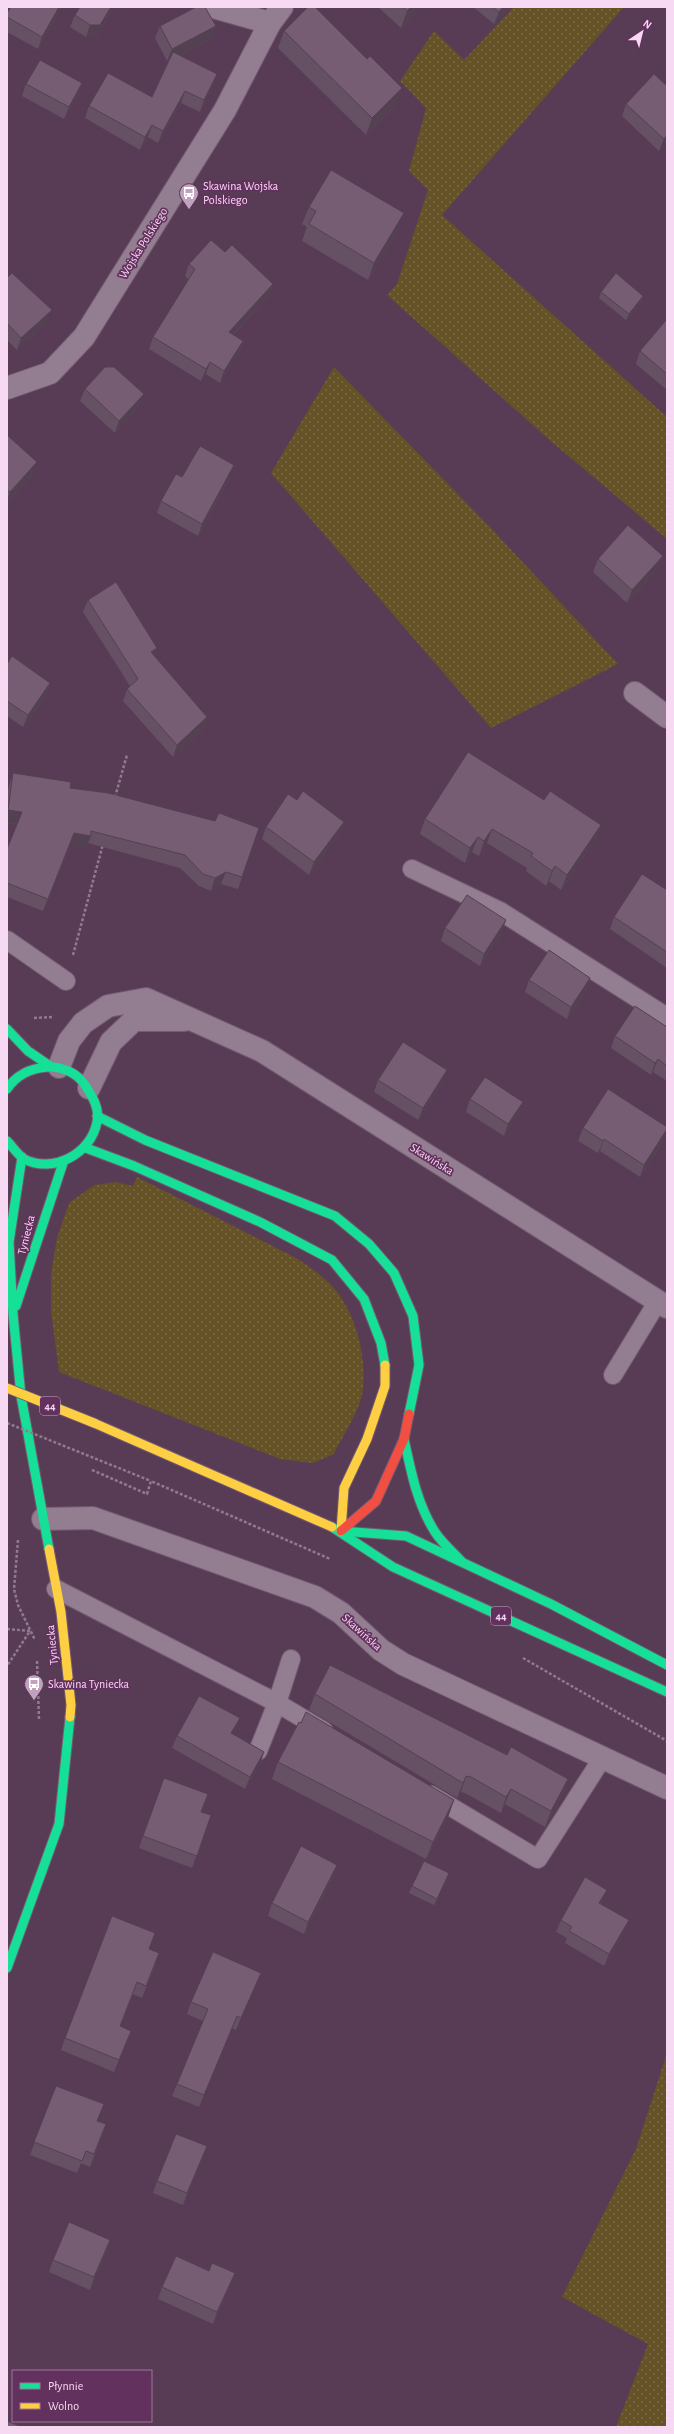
<svg xmlns="http://www.w3.org/2000/svg" width="674" height="2434" viewBox="0 0 674 2434" font-family="'Alegreya Sans',sans-serif">
	<style>
		.grass { fill: url(#grass-dots) }
		.lines { fill: none; stroke-linecap: round; stroke-linejoin: round }
		.lane-casing { stroke: #745b71; stroke-width: 20 }
		.street-casing { stroke: #745b71; stroke-width: 24 }
		.fast-casing { stroke: #745b71; stroke-width: 11 }
		.slow-casing { stroke: #745b71; stroke-width: 11 }
		.jam-casing { stroke: #745b71; stroke-width: 11 }
		.path { stroke: #8f7b8d; stroke-width: 2.5; stroke-dasharray: 3 2; stroke-linecap: butt }
		.lane { stroke: #937d90; stroke-width: 18 }
		.street { stroke: #937d90; stroke-width: 22 }
		.fast { stroke: #16e098; stroke-width: 9 }
		.slow { stroke: #ffcf43; stroke-width: 9 }
		.jam { stroke: #f24e42; stroke-width: 9 }
		.slow-bridge-casing { stroke: #745b71; stroke-width: 11; stroke-linecap: butt }
		.path-bridge { stroke: #8f7b8d; stroke-width: 2.5; stroke-dasharray: 3 2; stroke-linecap: butt }
		.slow-bridge { stroke: #ffcf43; stroke-width: 9 }
		.wall { fill: #665064 }
		.shaded-wall { fill: #534151 }
		.building { fill: #775d74; stroke: #534151 }
		.labels { text-anchor: middle; stroke-width: 3.5; stroke-linejoin: round; paint-order: stroke }
		.shield { fill: #63315e; stroke: #cba7c6; stroke-width: 1 }
		.shield-label { font-size: 11px; font-weight: bold; fill: #f8d9f3 }
		.poi-label { font-size: 12px; fill: #f8d9f3; stroke: #63315e; text-anchor: start }
		.street-label { font-size: 12px; fill: #f8d9f3; stroke: #63315e }
	</style>
	<defs>
		<pattern id="grass-dots" width="8" height="8" patternUnits="userSpaceOnUse"><rect width="8" height="8" fill="#655226"/><path d="M2 2h.1M6 6h.1" fill="none" stroke="#7c6a46" stroke-width="1.8" stroke-linecap="round"/></pattern>
	</defs>
	<rect width="100%" height="100%" fill="#583c55"/>
	<g class="grass">
		<polygon points="514,7 624,7 442,215 667,417 667,539 553,443 387,295 397,284 428,190 409,171 426,108 400,81 434,31 464,60"/>
		<polygon points="334,367 486,523 618,664 491,728 271,473"/>
		<path d="M137,1177L296,1258C310,1267 323,1276 334,1288C357,1315 368,1361 362,1395C359,1411 341,1439 334,1454L313,1463L280,1459L59,1372L51,1311V1274L57,1238L69,1203L94,1185L115,1182L133,1186Z"/>
		<polygon points="667,2053 667,2427 616,2427 648,2344 562,2297 636,2149"/>
	</g>
	<g class="lines">
		<defs>
			<g id="lane">
				<polyline points="412,869 500,911 667,1017"/>
				<polyline points="7,940 66,981"/>
				<polyline points="613,1375 658,1301"/>
				<polyline points="56,1589 277,1703 291,1659"/>
				<polyline points="258,1751 277,1703 324,1731"/>
				<polyline points="431,1795 538,1859 603,1757"/>
			</g>
			<g id="street">
				<polyline points="213,7 270,23"/>
				<polyline points="7,388 50,373 84,337 225,110 270,23 282,7"/>
				<polyline points="635,693 667,717"/>
				<polyline points="59,1067 69,1041 83,1023 108,1006 146,999 262,1051 667,1307"/>
				<polyline points="89,1088 111,1042 134,1020 184,1020"/>
				<polyline points="43,1519 93,1518 315,1597 341,1613 381,1650 403,1664 667,1788"/>
			</g>
			<g id="fast">
				<polyline points="7,1029 28,1051 50,1066"/>
				<path d="M7,1089C17,1074 31,1068 48,1067C62,1066 77,1073 85,1085C92,1096 100,1108 97,1122C91,1154 53,1174 24,1159C18,1155 12,1146 7,1141"/>
				<polyline points="97,1116 145,1140 335,1216 369,1244 394,1273 413,1316 419,1365 409,1414"/>
				<polyline points="86,1148 134,1166 260,1222 332,1260 364,1299 381,1343 385,1365"/>
				<polyline points="22,1157 9,1242 13,1314 21,1396 49,1549"/>
				<polyline points="16,1306 63,1163"/>
				<path d="M404,1439C411,1471 417,1504 435,1532C442,1543 453,1552 462,1562"/>
				<polyline points="332,1527 393,1567 667,1692"/>
				<polyline points="341,1531 406,1536 551,1604 667,1665"/>
				<polyline points="7,1968 59,1824 70,1717"/>
			</g>
			<g id="slow">
				<polyline points="94,1423 332,1527"/>
				<polyline points="341,1531 344,1488 367,1439 385,1386 385,1365"/>
				<polyline points="49,1549 61,1612 71,1705 70,1717"/>
			</g>
			<polyline id="jam" points="341,1531 376,1501 404,1439 409,1414"/>
		</defs>
		<use href="#lane" class="lane-casing"/>
		<use href="#street" class="street-casing"/>
		<use href="#fast" class="fast-casing"/>
		<use href="#slow" class="slow-casing"/>
		<use href="#jam" class="jam-casing"/>
		<g class="path">
			<polyline points="115,797 127,755"/>
			<polyline points="73,955 103,844"/>
			<polyline points="34,1018 53,1017"/>
			<polyline points="92,1470 147,1494 151,1481 330,1559"/>
			<polyline points="18,1540 14,1589 18,1605 35,1640"/>
			<polyline points="7,1629 30,1631 7,1666"/>
			<polyline points="523,1658 667,1741"/>
			<polyline points="37,1661 39,1719"/>
		</g>
		<use href="#lane" class="lane"/>
		<use href="#street" class="street"/>
		<use href="#fast" class="fast"/>
		<use href="#slow" class="slow"/>
		<use href="#jam" class="jam"/>
		<defs>
			<polyline id="slow-bridge" points="7,1388 94,1423"/>
		</defs>
		<use href="#slow-bridge" class="slow-bridge-casing"/>
		<polyline class="path-bridge" points="7,1423 151,1481"/>
		<use href="#slow-bridge" class="slow-bridge"/>
	</g>
	<g class="wall">
		<polygon points="11,7 62,7 38,49 7,32 7,13"/>
		<polygon points="114,7 96,37 86,37 70,27 75,15"/>
		<polygon points="378,7 420,7 401,28"/>
		<polygon points="473,7 509,7 494,24"/>
		<polygon points="160,26 211,39 179,55 217,74 212,86 200,112 181,103 158,143 148,137 140,150 85,118 89,106 152,97 169,61 167,61 155,38"/>
		<polygon points="284,31 396,105 366,135 278,48"/>
		<polygon points="82,83 78,96 64,119 22,96 26,84"/>
		<polygon points="667,86 667,143 659,151 622,116 626,104"/>
		<polygon points="309,207 398,230 368,280 302,241 307,227 302,224"/>
		<polygon points="225,252 273,284 269,296 233,335 243,341 239,353 220,383 206,374 201,381 149,349 153,337 189,280 185,276 189,264"/>
		<polygon points="7,278 47,322 17,350 7,340"/>
		<polygon points="601,292 643,296 641,302 626,320 599,298"/>
		<polygon points="667,319 667,390 636,364 640,351"/>
		<polygon points="85,389 139,407 115,433 80,401"/>
		<polygon points="7,435 33,474 7,503"/>
		<polygon points="182,477 230,478 198,536 157,513 161,501"/>
		<polygon points="663,556 658,568 627,603 593,572 598,559"/>
		<polygon points="88,600 157,648 154,657 207,717 203,730 173,757 123,701 127,689 130,686 83,612"/>
		<polygon points="7,664 50,683 46,695 23,727 7,716"/>
		<polygon points="13,773 70,788 215,821 259,828 238,889 221,884 211,891 199,886 180,868 88,843 86,848 70,846 43,911 7,897 7,849 17,824 7,823 7,796 9,786"/>
		<polygon points="297,800 344,822 339,834 309,875 262,839 266,827"/>
		<polygon points="544,800 601,825 595,840 561,890 549,881 546,886 526,871 527,868 487,843 479,856 472,852 465,863 420,834 425,819"/>
		<polygon points="667,890 667,968 610,929 614,917"/>
		<polygon points="506,920 501,933 480,966 441,941 445,928"/>
		<polygon points="590,978 586,990 567,1019 525,992 529,980"/>
		<polygon points="667,1027 667,1081 653,1072 651,1075 611,1048 615,1036"/>
		<polygon points="378,1080 443,1082 418,1120 374,1092"/>
		<polygon points="470,1099 523,1102 518,1114 504,1136 466,1112"/>
		<polygon points="583,1128 664,1140 640,1177 600,1151 598,1153 578,1141"/>
		<polygon points="315,1694 507,1755 568,1779 563,1794 545,1827 505,1804 501,1813 465,1793 461,1792 457,1798 309,1710"/>
		<polygon points="301,1723 454,1800 448,1817 426,1859 272,1779 278,1762"/>
		<polygon points="236,1730 233,1734 264,1752 260,1764 245,1789 172,1748 177,1736"/>
		<polygon points="201,1812 211,1815 192,1868 139,1848 143,1836"/>
		<polygon points="449,1873 447,1879 434,1905 409,1893 412,1886"/>
		<polygon points="333,1877 304,1934 268,1916 272,1903"/>
		<polygon points="602,1902 601,1904 624,1932 604,1966 565,1943 567,1938 556,1932 561,1920"/>
		<polygon points="149,1949 155,1965 142,1998 133,1994 120,2027 131,2031 114,2072 61,2050 65,2038"/>
		<polygon points="256,1985 236,2030 232,2028 199,2107 172,2096 203,2021 187,2014 191,2002"/>
		<polygon points="56,2086 97,2121 106,2124 90,2167 81,2163 77,2173 30,2155"/>
		<polygon points="207,2146 183,2205 153,2193 157,2181"/>
		<polygon points="110,2240 106,2252 90,2290 49,2272 53,2260"/>
		<polygon points="235,2273 230,2285 213,2324 158,2299 162,2287"/>
	</g>
	<g class="shaded-wall">
		<polygon points="59,7 62,7 61,9 38,49 42,37"/>
		<polygon points="111,7 114,7 96,37 86,37 90,25"/>
		<polygon points="411,7 420,7 401,28 407,11"/>
		<polygon points="503,7 509,7 494,24 499,12"/>
		<polygon points="216,26 211,39 167,61 172,49"/>
		<polygon points="217,74 212,86 200,112 204,100"/>
		<polygon points="82,83 78,96 64,119 69,107"/>
		<polygon points="402,88 396,105 366,135 372,118"/>
		<polygon points="185,91 181,103 158,143 163,131"/>
		<polygon points="152,125 148,137 140,150 145,137"/>
		<polygon points="667,135 667,143 659,151 664,139"/>
		<polygon points="404,213 398,230 368,280 374,263"/>
		<polygon points="273,284 269,296 224,344 229,332"/>
		<polygon points="643,296 641,302 626,320 629,314"/>
		<polygon points="52,310 47,322 17,350 21,338"/>
		<polygon points="243,341 239,353 220,383 224,371"/>
		<polygon points="210,362 206,374 201,381 206,369"/>
		<polygon points="144,394 139,407 115,433 119,421"/>
		<polygon points="37,462 33,474 7,503 7,500 10,492"/>
		<polygon points="234,465 230,478 198,536 202,524"/>
		<polygon points="663,556 658,568 627,603 632,590"/>
		<polygon points="157,648 153,660 151,652"/>
		<polygon points="50,683 46,695 23,727 28,715"/>
		<polygon points="207,717 203,730 173,757 177,745"/>
		<polygon points="8,810 22,812 18,824 7,823 7,812"/>
		<polygon points="344,822 339,834 309,875 314,862"/>
		<polygon points="601,825 595,840 561,890 567,875"/>
		<polygon points="492,829 487,843 479,856 484,841"/>
		<polygon points="74,833 91,836 86,848 70,846 43,911"/>
		<polygon points="478,837 472,852 465,863 470,848"/>
		<polygon points="555,866 549,881 546,886 552,871"/>
		<polygon points="226,872 221,884 211,891 215,878"/>
		<polygon points="506,920 501,933 480,966 484,954"/>
		<polygon points="590,978 586,990 567,1019 571,1007"/>
		<polygon points="658,1059 653,1072 651,1075 655,1063"/>
		<polygon points="447,1070 443,1082 418,1120 423,1108"/>
		<polygon points="523,1102 518,1114 504,1136 508,1124"/>
		<polygon points="667,1129 664,1140 640,1177 644,1165"/>
		<polygon points="604,1139 600,1151 598,1153 603,1141"/>
		<polygon points="240,1718 236,1730 227,1745 231,1733"/>
		<polygon points="264,1752 260,1764 245,1789 250,1777"/>
		<polygon points="466,1776 461,1792 457,1798 463,1783"/>
		<polygon points="568,1779 563,1794 545,1827 551,1811"/>
		<polygon points="511,1789 505,1804 501,1813 506,1797"/>
		<polygon points="454,1800 448,1817 426,1859 433,1842"/>
		<polygon points="337,1865 333,1877 304,1934 308,1922"/>
		<polygon points="449,1873 447,1879 434,1905 437,1899"/>
		<polygon points="607,1890 602,1902 595,1915 599,1903"/>
		<polygon points="629,1920 624,1932 604,1966 609,1954"/>
		<polygon points="261,1973 256,1985 236,2030 241,2018"/>
		<polygon points="207,2146 202,2158 183,2205 187,2193"/>
		<polygon points="110,2240 106,2252 90,2290 94,2277"/>
		<polygon points="235,2273 230,2285 213,2324 217,2312"/>
	</g>
	<g class="building">
		<polygon points="11,7 59,7 42,37 7,17 7,13"/>
		<polygon points="80,7 111,7 100,25 90,25 75,15"/>
		<polygon points="196,7 205,7 216,26 172,49 160,26"/>
		<polygon points="308,7 315,7 367,59 370,56 402,88 372,118 284,31"/>
		<polygon points="403,7 411,7 407,11"/>
		<polygon points="492,7 503,7 499,12"/>
		<polygon points="173,52 217,74 204,100 185,91 163,131 152,125 145,137 89,106 108,73 152,97"/>
		<polygon points="40,60 82,83 69,107 26,84"/>
		<polygon points="654,74 667,86 667,135 664,139 626,104"/>
		<polygon points="331,170 404,213 374,263 309,224 316,211 309,207"/>
		<polygon points="211,240 225,252 232,245 273,284 229,332 243,341 224,371 210,362 206,369 153,337 195,269 189,264"/>
		<polygon points="12,273 52,310 21,338 7,323 7,278"/>
		<polygon points="616,273 643,296 629,314 601,292"/>
		<polygon points="667,319 667,374 640,351"/>
		<polygon points="105,367 114,367 144,394 119,421 85,389"/>
		<polygon points="7,435 37,462 10,492 7,490"/>
		<polygon points="200,446 234,465 202,524 161,501 176,474 182,477"/>
		<polygon points="628,525 663,556 632,590 598,559"/>
		<polygon points="116,582 157,648 151,652 207,717 177,745 127,689 138,679 88,600"/>
		<polygon points="12,656 50,683 28,715 7,701 7,664"/>
		<polygon points="468,752 544,800 550,791 601,825 567,875 555,866 552,871 531,856 533,853 492,829 484,841 478,837 470,848 425,819"/>
		<polygon points="13,773 71,782 70,788 108,793 215,821 219,813 259,828 242,877 226,872 215,878 203,874 185,855 91,831 91,836 74,833 48,899 7,883 7,849 22,812 8,810"/>
		<polygon points="303,791 344,822 314,862 266,827 288,794 297,800"/>
		<polygon points="642,874 667,890 667,952 614,917"/>
		<polygon points="467,895 506,920 484,954 445,928"/>
		<polygon points="549,950 590,978 571,1007 529,980"/>
		<polygon points="635,1006 667,1027 667,1066 658,1059 655,1063 615,1036"/>
		<polygon points="403,1042 447,1070 423,1108 378,1080"/>
		<polygon points="485,1077 523,1102 508,1124 470,1099"/>
		<polygon points="608,1089 667,1127 667,1129 644,1165 604,1139 603,1141 583,1128"/>
		<polygon points="330,1665 507,1755 511,1747 568,1779 551,1811 511,1789 506,1797 471,1777 466,1776 463,1783 315,1694"/>
		<polygon points="199,1696 240,1718 231,1733 264,1752 250,1777 177,1736"/>
		<polygon points="306,1712 454,1800 433,1842 278,1762 299,1722 301,1723"/>
		<polygon points="164,1778 208,1794 201,1812 211,1815 197,1856 143,1836"/>
		<polygon points="301,1846 337,1865 308,1922 272,1903"/>
		<polygon points="424,1861 449,1873 437,1899 412,1886"/>
		<polygon points="585,1877 607,1890 599,1903 629,1920 609,1954 569,1931 572,1927 561,1920"/>
		<polygon points="112,1916 155,1933 149,1949 159,1953 146,1986 137,1982 120,2026 131,2031 119,2060 65,2038"/>
		<polygon points="213,1952 261,1973 241,2018 237,2016 204,2095 177,2084 208,2009 191,2002"/>
		<polygon points="56,2086 104,2104 97,2121 106,2124 94,2154 86,2151 82,2161 34,2142"/>
		<polygon points="176,2134 207,2146 187,2193 157,2181"/>
		<polygon points="69,2222 110,2240 94,2277 53,2260"/>
		<polygon points="176,2256 209,2271 212,2263 235,2273 217,2312 162,2287"/>
		<polygon points="7,2421 22,2427 7,2427"/>
	</g>
	<defs>
		<symbol id="bus-pin" viewBox="-11 -11 22 30"><path d="M0 17L-7.5 6A9.5 9.5 0 1 1 7.5 6Z" fill="#c0a2bc" stroke="#63315e"/><path d="M-5-6H5V4H4V6H2V4H-2V6H-4V4H-5ZM-3.5-4V0h7V-4ZM-3.5 1.2v1.5H-2V1.2ZM2 1.2v1.5H3.5V1.2Z" fill="#fff"/></symbol>
	</defs>
	<g fill-rule="evenodd">
		<use href="#bus-pin" x="178" y="182" width="22" height="30"/>
		<use href="#bus-pin" x="23" y="1673" width="22" height="30"/>
	</g>
	<g class="labels">
		<g class="shield">
			<rect x="40" y="1397" width="20" height="18" rx="3"/>
			<rect x="491" y="1607" width="20" height="18" rx="3"/>
		</g>
		<g class="shield-label">
			<text x="50" y="1410">44</text>
			<text x="501" y="1620">44</text>
		</g>
		<g class="poi-label">
			<text x="203" y="190">Skawina Wojska<tspan x="203" dy="14">Polskiego</tspan></text>
			<text x="48" y="1688">Skawina Tyniecka</text>
		</g>
		<g class="street-label">
			<text transform="translate(143 243) rotate(-58)" y="4">Wojska Polskiego</text>
			<text transform="translate(432 1159) rotate(32)" y="4">Skawińska</text>
			<text transform="translate(26 1235) rotate(-76)" y="4">Tyniecka</text>
			<text transform="translate(362 1632) rotate(42)" y="4">Skawińska</text>
			<text transform="translate(52 1645) rotate(-96)" y="4">Tyniecka</text>
		</g>
	</g>
	<rect width="674" height="2434" fill="none" stroke="#f8d9f3" stroke-width="16"/>
	<rect x="12" y="2370" width="140" height="52" fill="#63315e" stroke="#9f749a"/>
	<rect x="20" y="2383" width="20" height="6" fill="#16e098" stroke="#9f749a"/>
	<text x="48" y="2390" font-size="12" fill="#f8d9f3">Płynnie</text>
	<rect x="20" y="2403" width="20" height="6" fill="#ffcf43" stroke="#9f749a"/>
	<text x="48" y="2410" font-size="12" fill="#f8d9f3">Wolno</text>
	<g transform="translate(642 32) rotate(35)" stroke="#63315e" stroke-width="3" paint-order="stroke">
	<path d="M0-3L7 15L0 10L-7 15Z" fill="#f8d9f3"/>
	<text y="-6" font-size="11" font-weight="bold" text-anchor="middle" fill="#f8d9f3">N</text>
	</g>
</svg>
